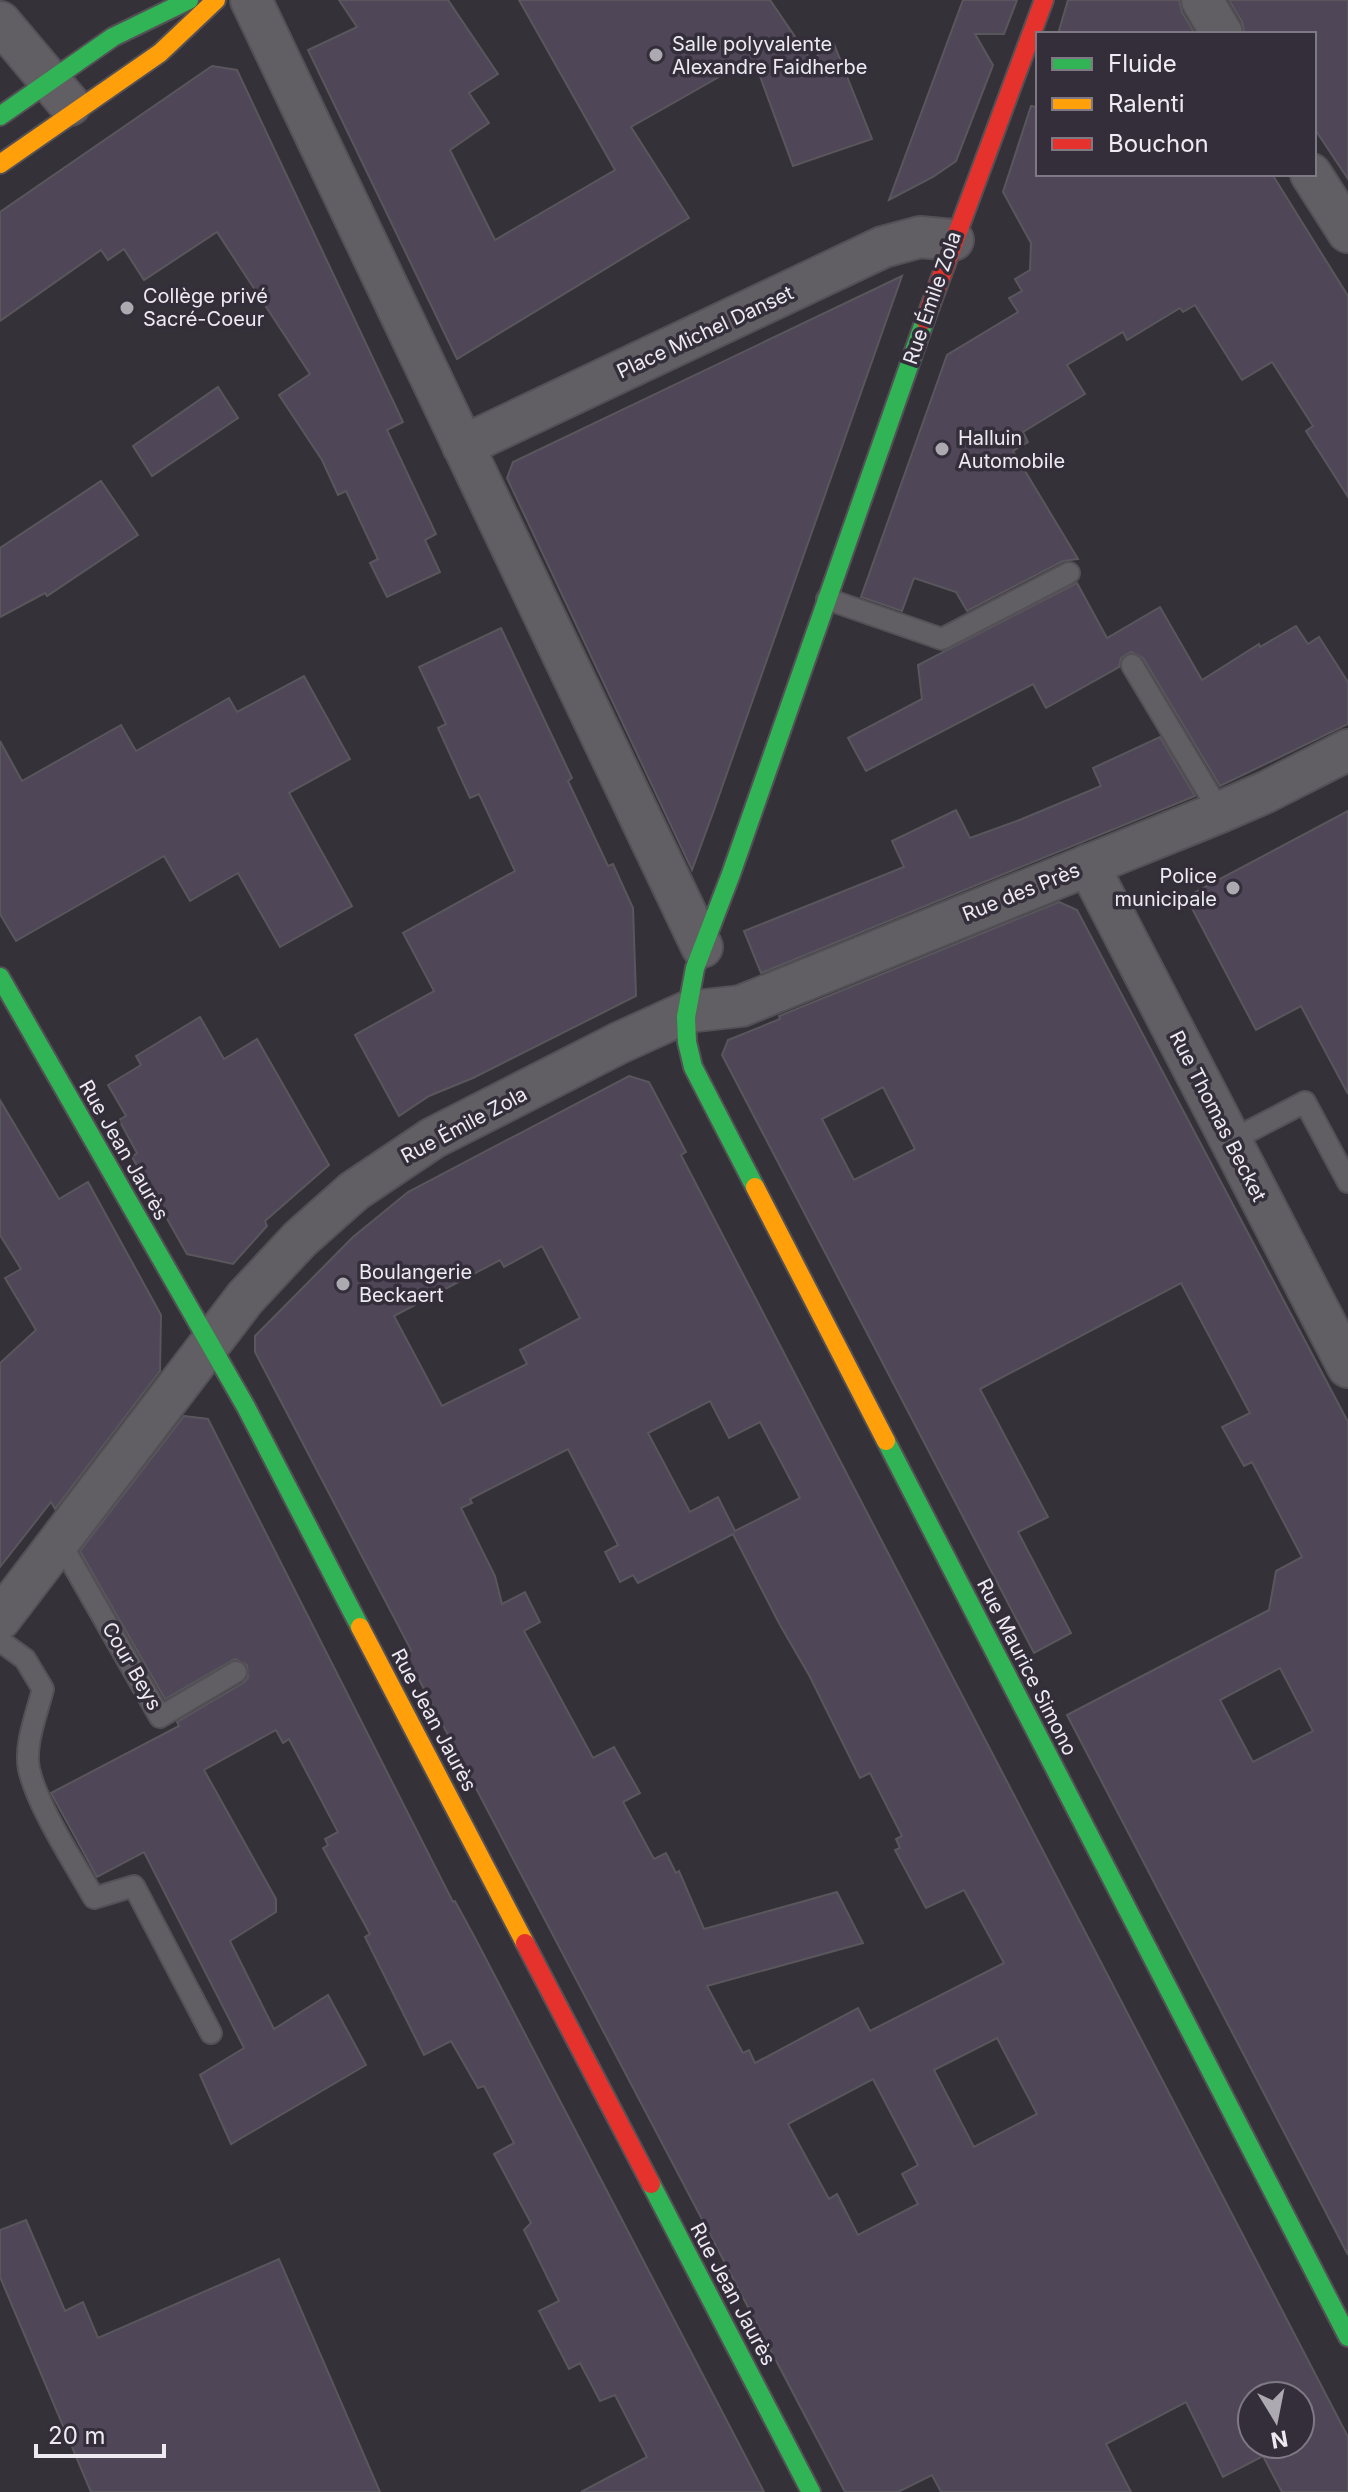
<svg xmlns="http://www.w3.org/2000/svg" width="1348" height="2492" viewBox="0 0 1348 2492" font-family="Inter,sans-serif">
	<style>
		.building { fill: #4f4658; stroke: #59565c; stroke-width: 2; fill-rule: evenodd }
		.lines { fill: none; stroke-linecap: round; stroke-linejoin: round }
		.lane-casing { stroke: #535056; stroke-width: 24 }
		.street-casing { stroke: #535056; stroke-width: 44 }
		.fast-casing { stroke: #535056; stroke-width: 22 }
		.slow-casing { stroke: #535056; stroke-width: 22 }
		.jam-casing { stroke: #535056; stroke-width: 22 }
		.lane { stroke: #615f64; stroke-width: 20 }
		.street { stroke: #615f64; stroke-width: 40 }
		.fast { stroke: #30b455; stroke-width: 18 }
		.slow { stroke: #ff9f0a; stroke-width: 18 }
		.jam { stroke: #e5322d; stroke-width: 18 }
		.poi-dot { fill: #aca9b1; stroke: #342e3b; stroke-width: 3 }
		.labels { text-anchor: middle; stroke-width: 7; stroke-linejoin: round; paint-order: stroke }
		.poi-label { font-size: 20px; fill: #edeaf2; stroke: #342e3b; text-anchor: start }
		.street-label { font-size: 20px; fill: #edeaf2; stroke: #342e3b }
	</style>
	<rect width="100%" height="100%" fill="#343138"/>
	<g class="building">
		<polygon points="339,0 448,0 498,74 469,93 489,123 450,150 495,240 615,170 519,0 770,0 811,60 834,44 872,139 793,166 754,60 728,75 726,73 631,127 689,218 457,359 308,50 357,27"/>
		<polygon points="963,0 1017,0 1004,34 975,34 993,65 956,161 933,177 889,200"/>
		<polygon points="1068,0 1179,0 1182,12 1195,34 1058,34"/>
		<polygon points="1229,0 1348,0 1348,179 1314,128 1314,34 1245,34 1242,22"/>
		<polygon points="212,66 237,70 403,422 387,430 436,534 425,540 440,572 387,597 370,563 378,559 346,491 338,495 322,460 279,395 310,374 217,232 144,280 124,249 108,260 101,250 0,321 0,212"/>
		<polygon points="1031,106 1038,107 1038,174 1272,174 1348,296 1348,497 1306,431 1313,426 1272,362 1242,380 1195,305 1183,312 1180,308 1127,340 1123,332 1067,365 1085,394 1023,432 1028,442 1013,451 1078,559 1063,561 967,611 956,592 914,578 902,611 861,597 947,355 1018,312 1009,298 1022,291 1015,279 1030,270 1031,243 1003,192"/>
		<polygon points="902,276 714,810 692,870 507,478 513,462"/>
		<polygon points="218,387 238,418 152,476 133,446"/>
		<polygon points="101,481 138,535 47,596 45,593 0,617 0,548"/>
		<polygon points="1077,583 1107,638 1160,607 1202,680 1259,644 1260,647 1296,626 1308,644 1319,637 1348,682 1348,724 1220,786 1143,658 1131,652 1121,658 1119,667 1046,708 1033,684 866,771 848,738 922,699 918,665"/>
		<polygon points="501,628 572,778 568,781 608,866 613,864 633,908 636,996 473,1078 429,1096 399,1116 355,1035 434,991 403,933 515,871 479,794 470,798 438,728 446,724 419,667"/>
		<polygon points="304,676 350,759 289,793 352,906 280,947 238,873 190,901 164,856 16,941 0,914 0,741 22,781 121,725 136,751 229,698 237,712"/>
		<polygon points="1160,737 1195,796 761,973 744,931 904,867 892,841 956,810 970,838 1022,819 1101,786 1093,768"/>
		<polygon points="1348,811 1348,1094 1301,1006 1256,1030 1186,897"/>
		<path d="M1059,902L1077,910L1348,1422V2255L1067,1715L1269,1610L1276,1571L1302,1557L1252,1462L1244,1466L1222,1427L1250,1413L1181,1283L980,1389L1048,1517L1018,1532L1071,1633L1034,1653L722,1055L728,1040L780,1019L779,1016ZM883,1087L915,1149L854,1180L822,1119ZM1280,1668L1313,1731L1253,1762L1220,1700Z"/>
		<polygon points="200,1017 224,1059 257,1039 329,1165 265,1221 267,1226 233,1264 187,1254 132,1157 137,1153 119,1120 126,1116 108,1085 141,1065 136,1056"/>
		<path d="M629,1076L649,1082L686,1152L681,1155L1348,2437V2492H1282L1263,2456L1223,2477L1186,2402L1106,2444L1131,2492H941L932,2475L898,2492H845L405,1653L411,1650L255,1352V1336L353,1237L408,1192ZM542,1246L580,1318L520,1350L527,1364L442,1406L394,1316L500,1260L504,1267ZM710,1401L729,1438L760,1422L800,1498L735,1531L718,1497L690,1512L648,1433ZM568,1449L618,1545L605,1552L620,1582L633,1575L638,1583L733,1534L780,1625L809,1675L860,1778L870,1773L902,1836L896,1839L900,1848L895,1850L926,1908L964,1890L1004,1963L870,2031L858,2008L755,2063L749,2050L743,2053L707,1986L863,1943L837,1892L704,1929L679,1871L676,1873L666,1853L654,1859L623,1802L640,1793L614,1747L593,1758L524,1631L540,1622L525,1592L502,1604L495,1576L461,1508L472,1503L470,1499ZM997,2038L1037,2114L974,2147L934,2070ZM873,2079L918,2165L902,2174L918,2204L858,2235L837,2194L829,2199L788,2124ZM1252,2396H1300V2444H1252Z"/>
		<polygon points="0,1100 59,1199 88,1182 161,1315 160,1371 55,1509 51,1502 0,1567 0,1363 36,1330 5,1278 21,1269 0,1235"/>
		<polygon points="184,1416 208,1419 453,1902 455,1901 474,1936 764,2492 581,2492 647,2457 615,2395 600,2401 580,2363 569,2369 539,2311 559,2301 524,2230 531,2223 494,2154 514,2143 484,2086 478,2088 451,2041 424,2055 365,1937 370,1934 323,1848 328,1845 325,1839 338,1832 289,1739 283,1743 276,1730 204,1770 276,1899 276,1912 230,1941 274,2029 328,1995 366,2065 231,2144 200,2075 244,2048 144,1852 97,1877 51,1793 179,1726 177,1722 243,1683 248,1678 247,1665 235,1659 165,1699 80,1551"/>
		<polygon points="26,2220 65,2311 83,2302 98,2338 279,2259 380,2492 91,2492 0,2277 0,2230"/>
	</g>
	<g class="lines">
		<defs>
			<g id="lane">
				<polyline points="827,599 942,639 1069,573"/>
				<polyline points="1132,665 1220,812"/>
				<polyline points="1230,1141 1305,1102 1348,1182"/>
				<polyline points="59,1540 160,1717 236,1672"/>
				<path d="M0,1641L25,1659L43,1689C37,1713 24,1745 29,1769C37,1806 75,1864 94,1898L134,1886L211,2033"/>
			</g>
			<g id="street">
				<polyline points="251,0 702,947"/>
				<polyline points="1202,0 1222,34"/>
				<polyline points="0,22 70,105"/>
				<polyline points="1311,174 1348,232"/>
				<polyline points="463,446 883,247 920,237 953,240"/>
				<polyline points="1088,865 1348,1367"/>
				<polyline points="0,1619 245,1298 300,1239 354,1191 433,1138 619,1043 687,1012 741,1006 1220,812 1266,792 1348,750"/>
			</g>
			<g id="fast">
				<polyline points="0,116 113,37 189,0"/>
				<polyline points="0,977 246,1407 360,1627"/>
				<polyline points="755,1187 693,1067 687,1042 686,1017 695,968 731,874 925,320"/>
				<polyline points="886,1441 1348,2337"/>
				<polyline points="651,2184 811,2492"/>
			</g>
			<g id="slow">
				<polyline points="0,164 160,53 216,0"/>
				<polyline points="755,1187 886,1441"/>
				<polyline points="360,1627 525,1943"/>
			</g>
			<g id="jam">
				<polyline points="925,320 1044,0"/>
				<polyline points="525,1943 651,2184"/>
			</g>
		</defs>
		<use href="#lane" class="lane-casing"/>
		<use href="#street" class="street-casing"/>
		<use href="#fast" class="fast-casing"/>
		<use href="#slow" class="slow-casing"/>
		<use href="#jam" class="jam-casing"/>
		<use href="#lane" class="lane"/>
		<use href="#street" class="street"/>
		<use href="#fast" class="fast"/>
		<use href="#slow" class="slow"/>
		<use href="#jam" class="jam"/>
	</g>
	<g class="poi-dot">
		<circle cx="656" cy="55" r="8"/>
		<circle cx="127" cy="308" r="8"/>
		<circle cx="942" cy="449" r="8"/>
		<circle cx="1233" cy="888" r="8"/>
		<circle cx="343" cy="1284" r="8"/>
	</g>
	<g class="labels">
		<g class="poi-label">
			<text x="672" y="51">Salle polyvalente<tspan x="672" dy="23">Alexandre Faidherbe</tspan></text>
			<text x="143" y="303">Collège privé<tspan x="143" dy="23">Sacré-Coeur</tspan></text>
			<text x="958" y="445">Halluin<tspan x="958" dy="23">Automobile</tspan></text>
			<text x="1217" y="883" text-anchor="end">Police<tspan x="1217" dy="23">municipale</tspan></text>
			<text x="359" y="1279">Boulangerie<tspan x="359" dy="23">Beckaert</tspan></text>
		</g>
		<g class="street-label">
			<text transform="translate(932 298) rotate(-71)" y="7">Rue Émile Zola</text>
			<text transform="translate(705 332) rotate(-25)" y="7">Place Michel Danset</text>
			<text transform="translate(1021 892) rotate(-22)" y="7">Rue des Près</text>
			<text transform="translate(1218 1116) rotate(63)" y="7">Rue Thomas Becket</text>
			<text transform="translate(464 1125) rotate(-28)" y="7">Rue Émile Zola</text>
			<text transform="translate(124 1150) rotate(60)" y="7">Rue Jean Jaurès</text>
			<text transform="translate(132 1666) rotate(60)" y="7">Cour Beys</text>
			<text transform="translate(1027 1667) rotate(63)" y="7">Rue Maurice Simono</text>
			<text transform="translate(434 1720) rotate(62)" y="7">Rue Jean Jaurès</text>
			<text transform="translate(733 2294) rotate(62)" y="7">Rue Jean Jaurès</text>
		</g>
	</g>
	<rect x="1036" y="32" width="280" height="144" fill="#342e3b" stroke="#7e7984" stroke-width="2"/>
	<rect x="1052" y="58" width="40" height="12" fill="#30b455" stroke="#7e7984" stroke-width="2"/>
	<text x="1108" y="72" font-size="24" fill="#edeaf2">Fluide</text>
	<rect x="1052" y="98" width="40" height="12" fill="#ff9f0a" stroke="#7e7984" stroke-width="2"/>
	<text x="1108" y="112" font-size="24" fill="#edeaf2">Ralenti</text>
	<rect x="1052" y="138" width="40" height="12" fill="#e5322d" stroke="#7e7984" stroke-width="2"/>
	<text x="1108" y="152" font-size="24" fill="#edeaf2">Bouchon</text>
	<g transform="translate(1276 2420) rotate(170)"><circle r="38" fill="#342e3b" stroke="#7e7984" stroke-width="2"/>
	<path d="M0-6L14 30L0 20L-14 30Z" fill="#aca9b1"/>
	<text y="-12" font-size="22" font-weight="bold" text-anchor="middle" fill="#edeaf2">N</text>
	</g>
	<path d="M36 2444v12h128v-12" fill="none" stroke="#edeaf2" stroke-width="4"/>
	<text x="48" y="2444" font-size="24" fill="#edeaf2" stroke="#342e3b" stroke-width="6" paint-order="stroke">20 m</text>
</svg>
